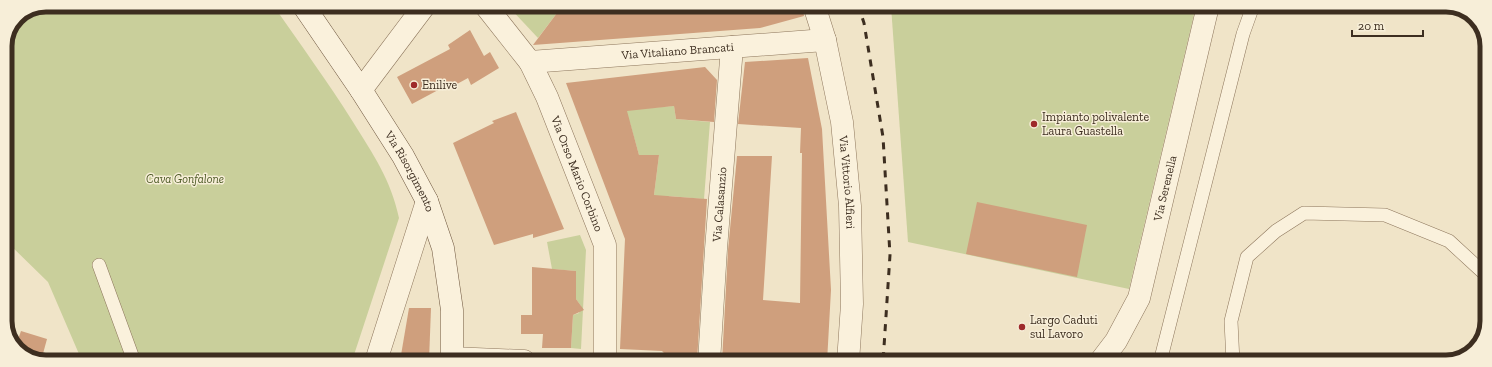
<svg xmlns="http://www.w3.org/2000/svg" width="1492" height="367" viewBox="0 0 1492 367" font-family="'Zilla Slab',serif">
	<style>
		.green { fill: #c9cf9b }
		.building { fill: #cf9f7d }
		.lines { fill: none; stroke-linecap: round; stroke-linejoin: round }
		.lane-casing { stroke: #8d765c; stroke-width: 14 }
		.street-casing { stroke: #8d765c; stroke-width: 23 }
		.secondary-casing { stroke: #6f573f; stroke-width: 23 }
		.lane { stroke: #faf1dc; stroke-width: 13 }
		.street { stroke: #faf1dc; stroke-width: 22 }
		.secondary { stroke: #faf1dc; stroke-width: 22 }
		.rail { stroke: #3d2e20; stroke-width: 3; stroke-dasharray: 7 7; stroke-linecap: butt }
		.poi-dot { fill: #9e2a2b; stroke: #f7eed8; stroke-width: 1.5 }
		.labels { text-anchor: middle; stroke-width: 3; stroke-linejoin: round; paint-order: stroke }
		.street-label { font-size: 12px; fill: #3d2e20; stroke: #f7eed8 }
		.poi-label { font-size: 12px; fill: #3d2e20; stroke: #f7eed8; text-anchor: start }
		.park-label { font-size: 12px; font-style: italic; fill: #4d5a26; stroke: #f7eed8 }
		.rim { fill: none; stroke: #3d2e20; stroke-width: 5 }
	</style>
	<rect width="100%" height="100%" fill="#f0e4c8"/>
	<g class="green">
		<path d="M46,5H273C300,44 328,82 353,122C373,154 391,180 399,218L352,361H82L48,282L5,240V46L17,17Z"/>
		<polygon points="507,5 563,5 538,38"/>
		<polygon points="891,6 1196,6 1129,289 908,242"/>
		<polygon points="674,106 676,119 710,122 704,199 669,196 666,240 653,240 654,195 659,155 639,155 630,123 623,110"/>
		<polygon points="580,235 586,250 581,349 571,348 573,315 579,313 581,306 576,299 576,271 552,269 547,242"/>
	</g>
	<g class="building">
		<polygon points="563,5 802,5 804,16 760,28 533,45"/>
		<polygon points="470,30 484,56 490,52 499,68 471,85 468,78 457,84 455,81 412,104 397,77 450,49 448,45"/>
		<polygon points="808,58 822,129 831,290 827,362 722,362 728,250 737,156 772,156 763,300 800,303 802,153 800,153 801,128 738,124 745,62"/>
		<polygon points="705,67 717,80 714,122 676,119 674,106 627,111 639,155 659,155 654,195 707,199 697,361 671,360 662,351 620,349 625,239 566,83"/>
		<polygon points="516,112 564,229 533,238 533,234 494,245 453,143 494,123 492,121"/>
		<polygon points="977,202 1087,225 1077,277 966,254"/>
		<polygon points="532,267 576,271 576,299 584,310 573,315 571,348 542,348 543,334 521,334 521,315 532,315"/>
		<polygon points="409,308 431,308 429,361 400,361"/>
		<polygon points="21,331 47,339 41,361 38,361 15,348"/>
	</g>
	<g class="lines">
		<defs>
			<g id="lane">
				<polyline points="99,265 134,361"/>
				<polyline points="1160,362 1243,34 1253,6"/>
				<polyline points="1233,362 1231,321 1247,257 1276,231 1304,213 1385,215 1449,241 1486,275"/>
			</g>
			<g id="street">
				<path id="s1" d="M485,5L530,62L547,97L605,245V361"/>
				<path id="s2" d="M814,5L825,40L842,122L850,206L852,304L848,362"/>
				<path id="s3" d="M530,62L825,40"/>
				<polyline points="361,90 425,5"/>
				<polyline points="452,358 524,361"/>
				<polyline points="376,361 427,201"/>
				<path id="s4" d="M709,362L716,249L732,47"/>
				<path id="s5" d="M1100,362L1116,341L1139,298L1208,6"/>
			</g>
			<g id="secondary">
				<path id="s6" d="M303,5L361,90L403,156L427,201L443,248L452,310V361"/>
			</g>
		</defs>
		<use href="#lane" class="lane-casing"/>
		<use href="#street" class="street-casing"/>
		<use href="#secondary" class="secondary-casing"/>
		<use href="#lane" class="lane"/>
		<use href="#street" class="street"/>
		<use href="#secondary" class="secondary"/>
		<polyline class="rail" points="858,5 864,23 883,137 890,255 883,362"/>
	</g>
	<g class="poi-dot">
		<circle cx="414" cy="85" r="4"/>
		<circle cx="1034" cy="124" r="4"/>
		<circle cx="1022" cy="327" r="4"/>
	</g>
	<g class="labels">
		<g class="street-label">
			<text dy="4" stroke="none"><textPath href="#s3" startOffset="148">Via Vitaliano Brancati</textPath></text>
			<text dy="4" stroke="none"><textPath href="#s6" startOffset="198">Via Risorgimento</textPath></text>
			<text dy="4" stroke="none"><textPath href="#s1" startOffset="194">Via Orso Mario Corbino</textPath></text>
			<text dy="4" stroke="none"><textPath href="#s2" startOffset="181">Via Vittorio Alfieri</textPath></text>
			<text dy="4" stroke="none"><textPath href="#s5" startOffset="188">Via Serenella</textPath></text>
			<text dy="4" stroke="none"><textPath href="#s4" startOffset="158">Via Calasanzio</textPath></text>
		</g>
		<g class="poi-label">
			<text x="422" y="89">Enilive</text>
			<text x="1042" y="121">Impianto polivalente<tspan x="1042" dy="14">Laura Guastella</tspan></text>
			<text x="1030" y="324">Largo Caduti<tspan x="1030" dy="14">sul Lavoro</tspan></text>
		</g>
		<g class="park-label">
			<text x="185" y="183">Cava Gonfalone</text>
		</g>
	</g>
	<path d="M0 0H1492V367H0ZM46 12H1446A34 34 0 0 1 1480 46V321A34 34 0 0 1 1446 355H46A34 34 0 0 1 12 321V46A34 34 0 0 1 46 12Z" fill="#f7eed8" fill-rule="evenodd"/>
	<path class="rim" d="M46 12H1446A34 34 0 0 1 1480 46V321A34 34 0 0 1 1446 355H46A34 34 0 0 1 12 321V46A34 34 0 0 1 46 12Z"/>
	<path d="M1352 30v6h71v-6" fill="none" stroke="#3d2e20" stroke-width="2"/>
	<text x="1358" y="30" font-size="12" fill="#3d2e20" stroke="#f7eed8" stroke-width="3" paint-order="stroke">20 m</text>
</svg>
